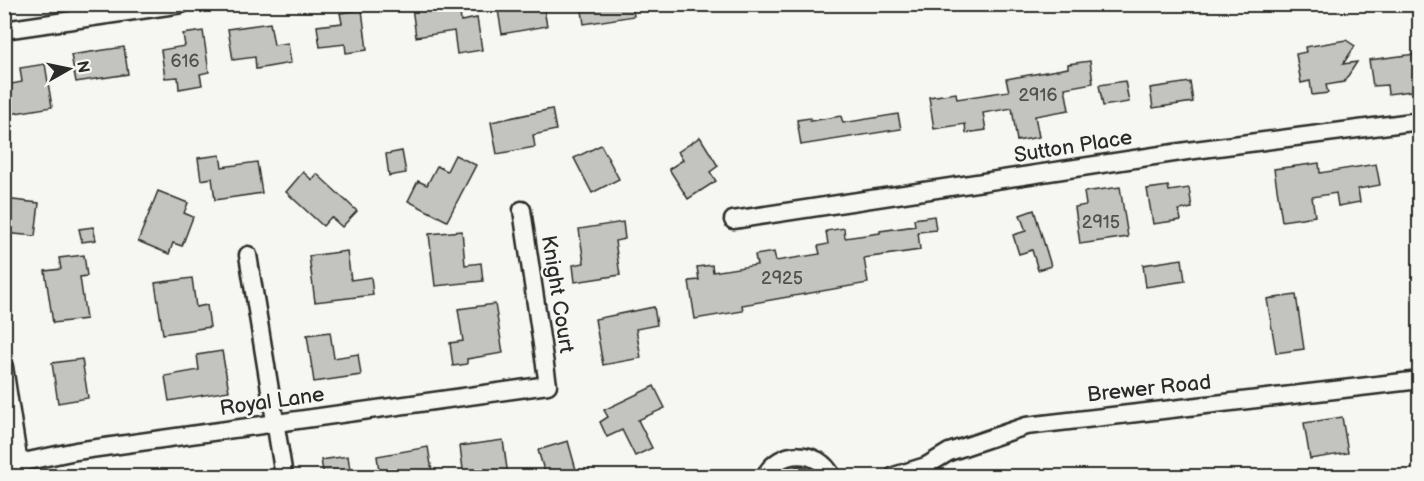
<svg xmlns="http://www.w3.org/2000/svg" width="1424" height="481" viewBox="0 0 1424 481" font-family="'Balsamiq Sans',sans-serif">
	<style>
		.building { fill: #c3c3c0; stroke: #2b2b2b; stroke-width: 1.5 }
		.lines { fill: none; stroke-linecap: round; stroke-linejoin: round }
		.minor-casing { stroke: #2b2b2b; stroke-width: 21 }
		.minor { stroke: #f6f6f2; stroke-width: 16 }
		.labels { text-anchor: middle; stroke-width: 5; stroke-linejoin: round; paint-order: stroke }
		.number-label { font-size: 18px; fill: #515150 }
		.street-label { font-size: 21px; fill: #2b2b2b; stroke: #f6f6f2 }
	</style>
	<rect width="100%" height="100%" fill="#f6f6f2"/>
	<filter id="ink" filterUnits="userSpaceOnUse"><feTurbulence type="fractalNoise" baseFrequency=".0167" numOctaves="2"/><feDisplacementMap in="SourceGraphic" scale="12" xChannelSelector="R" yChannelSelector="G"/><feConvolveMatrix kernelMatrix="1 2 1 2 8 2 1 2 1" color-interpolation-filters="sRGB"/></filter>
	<g filter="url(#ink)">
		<g class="building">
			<polygon points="430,4 459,4 461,21 477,18 482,50 457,54 454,31 416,37 412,7"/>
			<polygon points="497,4 543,4 547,26 502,34"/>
			<polygon points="581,4 632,4 634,16 584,24"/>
			<polygon points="362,10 367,50 346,53 345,44 320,47 317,26 342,23 340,13"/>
			<polygon points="270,23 274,45 288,43 291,63 256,69 255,57 233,60 228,29"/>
			<polygon points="203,31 209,72 200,74 202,85 179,89 178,77 165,78 161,50 185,46 183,34"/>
			<polygon points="1346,40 1355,46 1343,64 1357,62 1344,82 1326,85 1328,93 1312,95 1310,81 1301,83 1296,54 1306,52 1305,47"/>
			<polygon points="124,47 128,74 76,82 71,55"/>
			<polygon points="1415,54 1419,90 1388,94 1387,85 1373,86 1369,60"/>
			<polygon points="1090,61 1093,83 1065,88 1069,110 1035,116 1039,137 1017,141 1012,108 983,113 986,130 966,133 965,124 934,129 929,97 956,93 957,99 1009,91 1006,79 1068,68 1068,64"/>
			<polygon points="45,64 52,107 10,114 6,85 22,82 20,68"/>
			<polygon points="1125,81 1129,102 1103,106 1099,85"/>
			<polygon points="1190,82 1193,102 1153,108 1150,88"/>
			<polygon points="552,109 556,130 533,135 535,147 497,154 491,122"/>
			<polygon points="898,114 901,129 801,145 797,120 810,118 810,121 841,116 843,123"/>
			<polygon points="700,137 718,166 710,172 716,181 688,199 669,169 683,160 678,152"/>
			<polygon points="601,145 619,179 592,193 574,158"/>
			<polygon points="402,151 406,173 389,176 386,154"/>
			<polygon points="220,155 222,167 257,162 262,193 215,200 212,178 201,180 198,158"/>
			<polygon points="455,155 476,165 447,221 408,201 418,181 427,185 437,166 447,171"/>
			<polygon points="1319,163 1320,173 1376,164 1380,185 1358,189 1360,202 1338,206 1336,193 1312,197 1315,216 1282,221 1274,169"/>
			<polygon points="303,172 312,180 317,174 357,211 342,227 331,217 323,226 286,192"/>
			<polygon points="1168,186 1169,191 1189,188 1192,208 1179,210 1181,220 1153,224 1147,189"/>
			<polygon points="1120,187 1128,237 1080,244 1075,207 1086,205 1084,192"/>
			<polygon points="158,191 188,203 184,213 193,217 182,246 173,243 169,254 138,241"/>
			<polygon points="4,199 39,203 35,236 4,233"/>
			<polygon points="1034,210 1051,266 1038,270 1032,250 1019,254 1013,235 1026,231 1020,215"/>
			<polygon points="934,216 936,230 918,232 920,250 864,258 868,283 742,305 743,311 695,319 689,281 699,280 697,267 712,265 713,272 757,265 755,255 774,252 776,261 820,254 818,246 828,244 826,231 844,228 845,238 880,233 880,231 915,226 914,219"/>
			<polygon points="623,222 625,239 615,241 620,275 575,282 573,265 584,263 579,229"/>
			<polygon points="93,227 96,240 82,242 79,229"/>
			<polygon points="462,231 465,265 481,263 483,281 435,286 429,234"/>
			<polygon points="347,251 351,280 371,277 373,295 315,302 309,256"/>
			<polygon points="84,255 87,276 80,277 86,319 53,323 45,271 61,269 59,258"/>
			<polygon points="1182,259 1185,281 1146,287 1143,265"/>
			<polygon points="192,278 196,307 207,305 210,327 163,334 155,283"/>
			<polygon points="1296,295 1304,349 1276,353 1267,299"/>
			<polygon points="495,304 503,353 467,359 467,364 453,366 450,343 463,341 458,309"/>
			<polygon points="654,307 657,325 636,329 641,358 603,365 595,319"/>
			<polygon points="330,332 334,358 358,354 361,375 314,382 307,335"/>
			<polygon points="222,351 229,391 169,401 165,376 199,370 197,355"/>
			<polygon points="82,359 88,398 58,403 52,363"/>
			<polygon points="654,386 665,408 638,420 652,448 635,456 622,430 607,437 600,422 608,417 604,410"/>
			<polygon points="1342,417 1348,453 1310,459 1304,423"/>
			<polygon points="503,440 508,476 464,477 460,446"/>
			<polygon points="568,441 578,477 546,477 538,450"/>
			<polygon points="428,447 433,477 380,477 377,456"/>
			<polygon points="348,456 351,477 324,477 321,460"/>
			<polygon points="799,466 813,470 820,477 777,477 785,470"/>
		</g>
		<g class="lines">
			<defs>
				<g id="minor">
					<polyline points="4,30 182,4"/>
					<polyline points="733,220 1187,151 1420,121"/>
					<polyline points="248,255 284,476"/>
					<polyline points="4,367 19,464"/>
					<polyline points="4,466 76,451 548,385 522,210"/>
					<path d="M765,476C779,448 819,449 832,476"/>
					<polyline points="894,476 926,466 949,452 1026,426 1420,380"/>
				</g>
			</defs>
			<use href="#minor" class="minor-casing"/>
			<use href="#minor" class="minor"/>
		</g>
	</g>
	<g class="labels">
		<g class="number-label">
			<text x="185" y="67">616</text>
			<text x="1038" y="101">2916</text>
			<text x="1101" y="228">2915</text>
			<text x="782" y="284">2925</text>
		</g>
		<g class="street-label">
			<text transform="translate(1073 146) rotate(-9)" y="7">Sutton Place</text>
			<text transform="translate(558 294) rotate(81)" y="7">Knight Court</text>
			<text transform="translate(1149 388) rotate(-6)" y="7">Brewer Road</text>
			<text transform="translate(272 401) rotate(-8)" y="7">Royal Lane</text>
		</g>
	</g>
	<rect width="1424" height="481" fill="none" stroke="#f6f6f2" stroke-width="24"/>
	<rect x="12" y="12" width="1400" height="457" fill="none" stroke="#2b2b2b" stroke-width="2" filter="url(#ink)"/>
	<g transform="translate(69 69) rotate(81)" stroke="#f6f6f2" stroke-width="4.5" paint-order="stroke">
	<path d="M0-4.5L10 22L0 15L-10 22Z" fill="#2b2b2b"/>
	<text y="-9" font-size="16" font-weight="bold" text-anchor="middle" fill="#2b2b2b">N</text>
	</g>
</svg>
